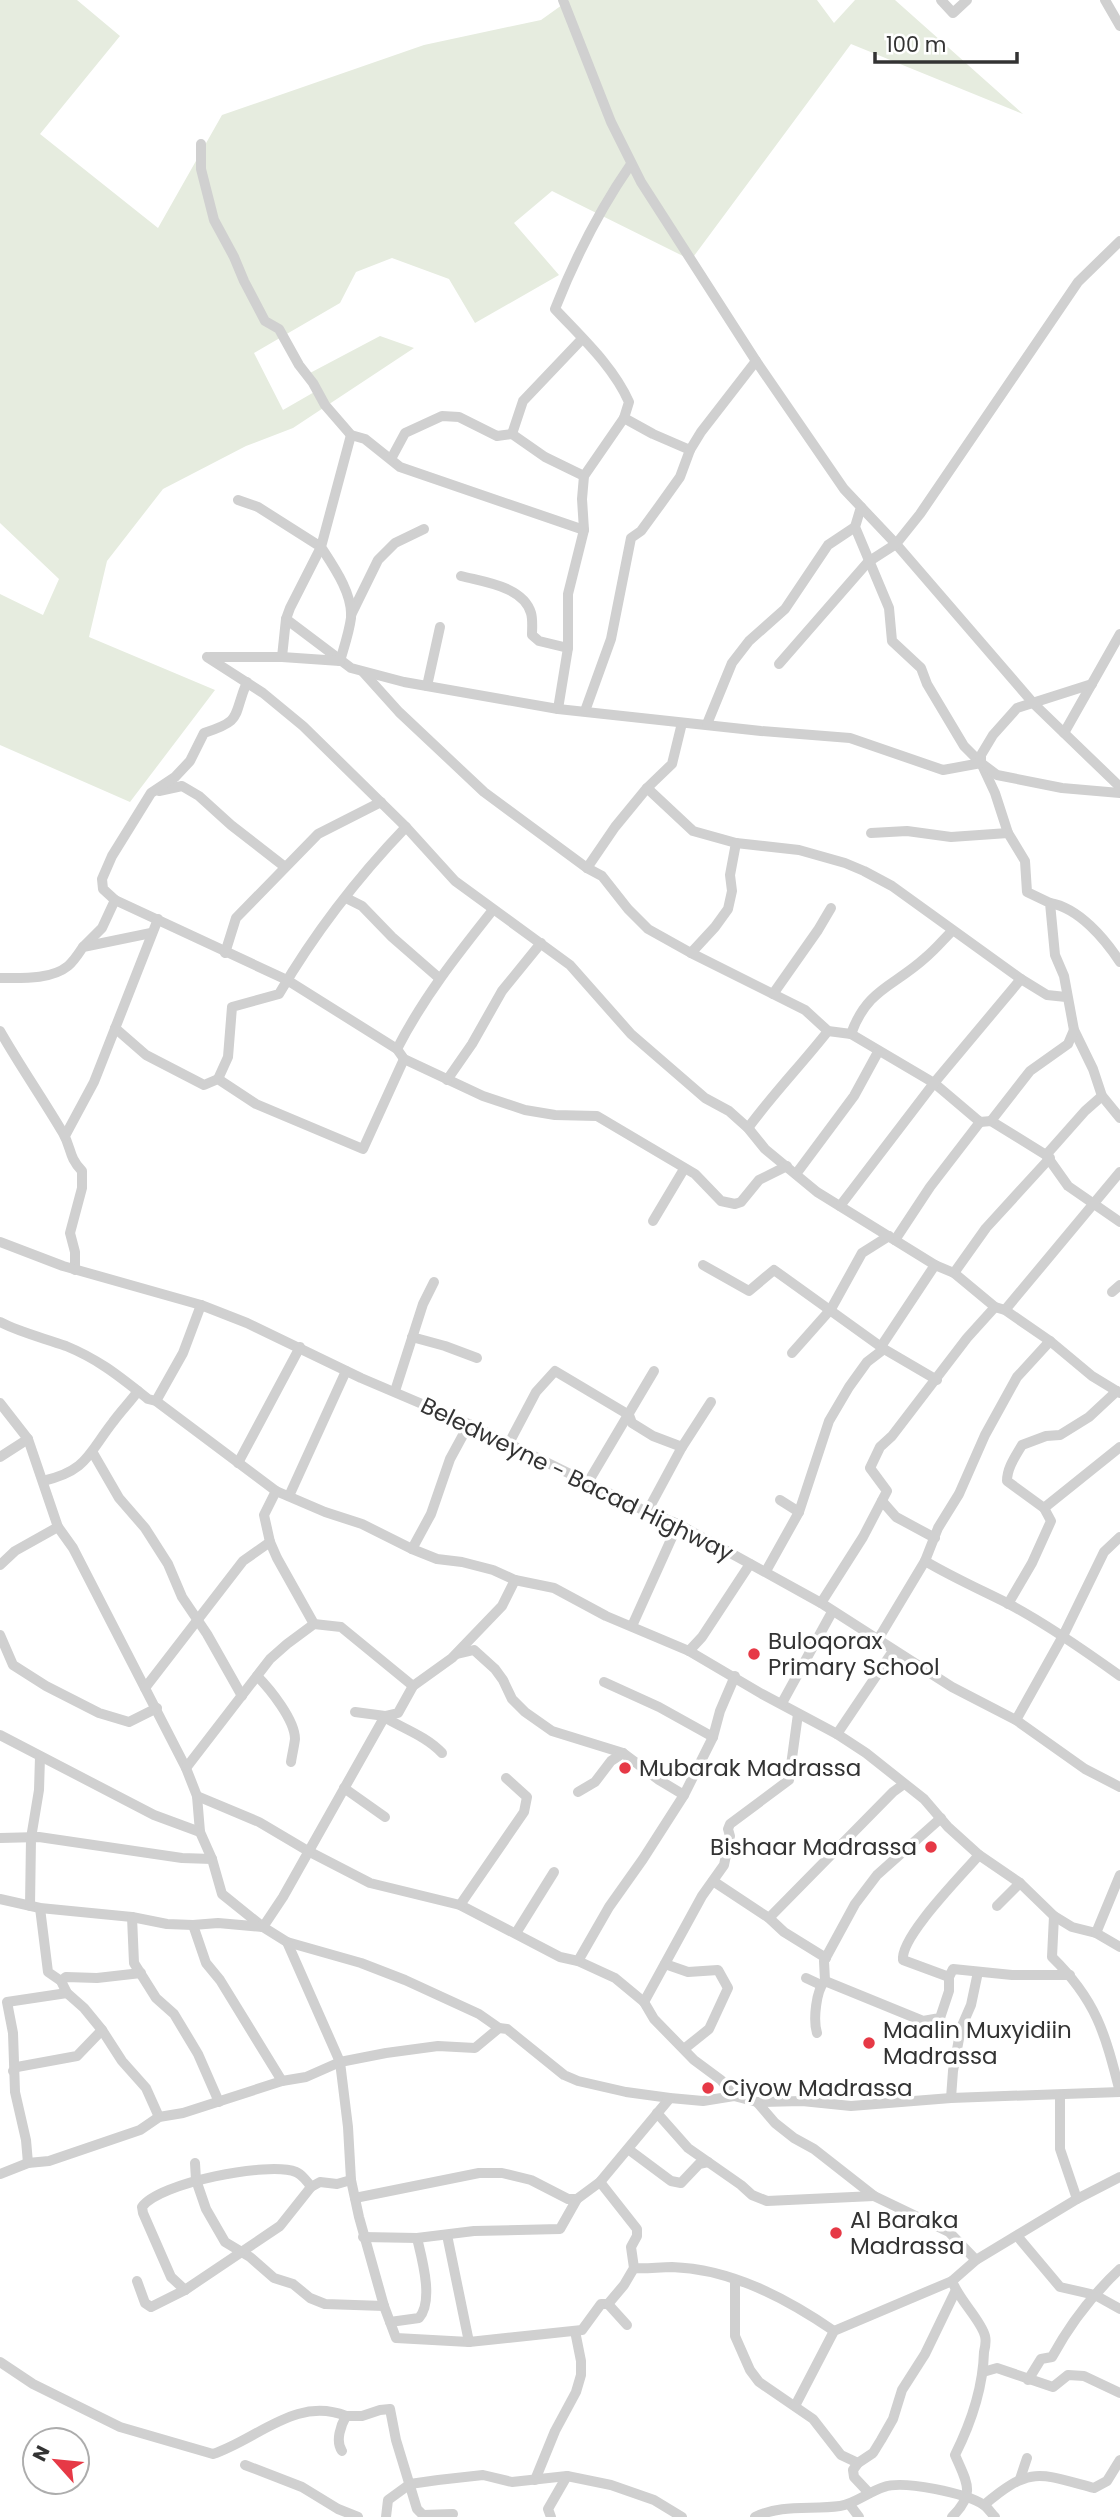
<svg xmlns="http://www.w3.org/2000/svg" width="1120" height="2517" viewBox="0 0 1120 2517" font-family="Poppins,sans-serif">
	<style>
		.green { fill: #e6ecdf }
		.lines { fill: none; stroke-linecap: round; stroke-linejoin: round }
		.minor { stroke: #d0d0d0; stroke-width: 10 }
		.poi-dot { fill: #e63946; stroke: #fff; stroke-width: 2.5 }
		.labels { text-anchor: middle; stroke-width: 7; stroke-linejoin: round; paint-order: stroke }
		.street-label { font-size: 23px; fill: #333; stroke: #fff }
		.poi-label { font-size: 23px; fill: #333; stroke: #fff; text-anchor: start }
	</style>
	<rect width="100%" height="100%" fill="#fff"/>
	<polygon class="green" points="0,0 77,0 120,36 40,134 158,228 222,115 424,45 541,20 569,0 817,0 834,23 855,0 895,0 1023,114 851,44 691,260 552,191 514,223 559,275 475,323 449,279 392,258 356,272 340,303 254,353 283,410 316,391 310,373 380,336 414,348 293,428 246,446 163,489 107,561 89,637 215,690 130,802 0,745 0,594 43,615 59,579 0,523"/>
	<g class="lines">
		<g class="minor">
			<polyline points="563,0 611,122 641,182 756,361 844,489 861,507 855,527 889,608 892,641 921,668 927,684 964,746 981,763 995,793 1008,833 1025,861 1027,892 1050,903 1055,955 1064,976 1074,1030 1093,1069 1102,1096 1120,1118"/>
			<polyline points="941,0 953,13 967,0"/>
			<polyline points="1105,0 1120,26"/>
			<polyline points="201,144 201,169 214,220 234,257 244,281 265,321 279,329 299,365 313,383 325,405 351,435 365,439 400,467 584,530"/>
			<path d="M624,418L629,402C613,366 582,338 555,309C575,258 600,209 631,164"/>
			<polyline points="512,434 523,401 582,339"/>
			<polyline points="391,459 405,433 442,416 459,417 497,436 512,434 545,457 584,476 624,418 653,434 690,450"/>
			<polyline points="238,500 258,507 321,547 290,608 286,619 282,657"/>
			<polyline points="861,507 896,544 1034,704 1120,787"/>
			<path d="M461,576C483,582 523,586 531,613C533,620 532,628 532,635L539,641L568,648"/>
			<polyline points="351,615 378,560 395,543 424,529"/>
			<polyline points="286,619 351,668 404,682 558,709 761,731 850,738 943,770 981,763 997,775 1062,788 1120,793"/>
			<polyline points="207,657 263,693 303,726 406,827 455,881 570,965 631,1034 705,1098 729,1111 748,1128 765,1149 817,1192 935,1265 954,1273 995,1307 1005,1310 1050,1341 1092,1376 1120,1393"/>
			<polyline points="210,657 282,657 340,661"/>
			<path d="M340,661C344,647 349,633 351,618C353,594 334,567 321,547L351,435"/>
			<polyline points="779,664 868,562 896,544 920,514 1078,282 1120,241"/>
			<polyline points="363,672 399,712 484,792 587,868 602,876 628,909 648,929 691,953 805,1010 828,1031 851,1034 934,1083 980,1122 991,1121 1046,1155 1068,1186 1120,1222"/>
			<polyline points="427,686 440,627"/>
			<polyline points="558,709 568,648 568,594 584,530 582,499 584,476"/>
			<polyline points="585,711 611,639 631,538 641,531 660,505 680,477 690,450 701,432 756,361"/>
			<polyline points="707,724 732,663 749,641 785,609 828,545 855,527"/>
			<polyline points="1064,733 1120,634"/>
			<polyline points="981,763 981,755 993,735 1017,708 1092,684"/>
			<polyline points="647,788 693,831 736,843 799,850 845,863 864,871 892,886 1021,979 1047,995 1066,997"/>
			<polyline points="159,791 182,786 199,796 231,825 285,867"/>
			<polyline points="871,833 907,831 951,837 1008,833"/>
			<polyline points="587,868 615,827 647,788 672,764 682,723"/>
			<polyline points="346,898 362,906 392,937 439,978"/>
			<polyline points="115,900 287,980 397,1049 404,1059 483,1096 525,1110 555,1115 597,1116 695,1174 721,1201 735,1204 741,1202 759,1180 787,1166"/>
			<path d="M1050,903C1079,908 1105,939 1120,962"/>
			<path d="M83,947L102,928L115,900L103,889L102,879L112,856L151,793L175,777L190,761L204,733C244,720 232,717 247,682"/>
			<polyline points="225,953 236,918 318,834 381,802"/>
			<polyline points="691,953 715,927 728,909 732,891 730,875 736,843"/>
			<path d="M0,978C21,978 51,980 68,966C74,961 79,953 83,947L151,933"/>
			<polyline points="773,994 818,930 831,908"/>
			<polyline points="115,1028 146,1055 204,1085 218,1079 256,1104 363,1149 404,1059"/>
			<path d="M0,1031C20,1066 43,1099 63,1133C72,1149 68,1156 82,1171V1188L70,1233L75,1252V1270"/>
			<path d="M851,1034C867,989 893,987 925,958C935,950 943,940 952,931"/>
			<path d="M397,1049C423,998 457,955 492,911"/>
			<path d="M218,1079L228,1057L232,1007L279,994C314,934 358,877 406,827"/>
			<polyline points="447,1080 472,1044 502,991 541,943"/>
			<polyline points="991,1121 1030,1071 1068,1044 1074,1030"/>
			<path d="M748,1128C773,1094 802,1064 828,1031"/>
			<polyline points="65,1136 94,1082 158,919"/>
			<polyline points="1046,1155 1085,1111 1102,1096"/>
			<polyline points="796,1174 854,1096 878,1052"/>
			<polyline points="840,1206 934,1083 1021,979"/>
			<polyline points="653,1221 684,1169"/>
			<polyline points="895,1240 930,1187 980,1122"/>
			<polyline points="0,1242 63,1266 201,1305 247,1323 361,1378 469,1424 647,1512 678,1524 821,1603 952,1687 1016,1720 1085,1769 1120,1787"/>
			<polyline points="703,1265 749,1291 774,1270 884,1349 937,1380"/>
			<polyline points="954,1273 986,1228 1050,1158"/>
			<polyline points="1112,1292 1120,1285"/>
			<polyline points="1005,1310 1120,1172"/>
			<path d="M0,1322C21,1333 44,1338 66,1346C100,1360 120,1377 148,1399L156,1401L276,1491L325,1512L362,1524L412,1549L437,1559L462,1562L493,1570L515,1580L554,1588L606,1616L689,1651L762,1694L837,1734L866,1753L924,1799L948,1827L979,1855L1020,1883L1054,1916L1072,1927L1096,1933L1120,1947"/>
			<polyline points="412,1337 445,1346 477,1358"/>
			<polyline points="882,1345 935,1265"/>
			<polyline points="792,1353 831,1309 862,1253 889,1236"/>
			<polyline points="395,1391 423,1304 434,1282"/>
			<polyline points="156,1401 183,1353 201,1305"/>
			<polyline points="0,1403 28,1439 58,1527 73,1548 186,1768 197,1796 200,1832 212,1859 222,1894 263,1927 287,1942 361,1963 405,1980 479,2014 499,2028 507,2029 564,2075 578,2081 626,2092 670,2098 703,2101 734,2096 757,2102 802,2101 851,2106 951,2098 1120,2092"/>
			<polyline points="508,1445 536,1392 555,1371 629,1415 632,1423 653,1436 682,1447 711,1402"/>
			<polyline points="93,1453 119,1498 145,1528 168,1564 182,1597 207,1634 242,1696"/>
			<polyline points="0,1457 28,1439"/>
			<polyline points="238,1463 300,1347"/>
			<path d="M43,1481C87,1471 88,1454 113,1422C121,1411 130,1402 138,1391"/>
			<polyline points="587,1484 654,1371"/>
			<polyline points="276,1491 264,1515 270,1542 277,1558 314,1624"/>
			<polyline points="289,1496 346,1371"/>
			<polyline points="780,1500 799,1512"/>
			<polyline points="882,1501 896,1517 935,1538"/>
			<polyline points="1044,1508 1120,1447"/>
			<polyline points="647,1512 682,1447"/>
			<polyline points="412,1549 431,1514 450,1459 469,1424"/>
			<path d="M925,1561C952,1577 979,1589 1007,1603C1047,1624 1084,1650 1120,1676"/>
			<polyline points="0,1565 15,1551 58,1527"/>
			<polyline points="766,1571 799,1512 829,1421 849,1387 867,1362 884,1349"/>
			<polyline points="821,1603 863,1537 887,1491 870,1468 880,1447 892,1436 967,1338 995,1307"/>
			<path d="M1008,1604L1032,1563L1051,1521L1044,1508L1007,1481C1007,1468 1015,1457 1022,1445L1046,1436L1060,1435L1089,1417L1117,1391"/>
			<polyline points="632,1626 678,1524"/>
			<polyline points="0,1635 13,1665 46,1686 99,1713 129,1722 157,1708"/>
			<polyline points="877,1641 925,1561 938,1528 959,1494 985,1435 1017,1377 1050,1341"/>
			<polyline points="689,1651 702,1637 750,1564"/>
			<polyline points="457,1654 474,1650 495,1669 503,1680 512,1699 525,1712 552,1731 623,1753 659,1780 684,1795"/>
			<path d="M257,1676C270,1689 295,1720 295,1739C294,1747 292,1755 291,1762"/>
			<polyline points="604,1682 659,1707 713,1737"/>
			<polyline points="145,1688 243,1561 270,1542"/>
			<polyline points="782,1703 832,1612"/>
			<polyline points="355,1712 385,1716"/>
			<path d="M384,1717C404,1729 426,1736 442,1753"/>
			<polyline points="1016,1720 1063,1636 1104,1552 1120,1537"/>
			<polyline points="837,1734 893,1651"/>
			<polyline points="0,1735 154,1815 200,1832"/>
			<polyline points="186,1768 270,1659 287,1644 314,1624 341,1627 413,1686"/>
			<polyline points="344,1788 385,1817"/>
			<polyline points="578,1792 595,1782 611,1761 623,1753"/>
			<polyline points="197,1796 259,1822 308,1851 370,1883 460,1905 560,1957 578,1961 615,1978 644,2002 654,2019 694,2060 721,2080 734,2096"/>
			<polyline points="0,1838 39,1837 182,1858 212,1859"/>
			<polyline points="713,1881 769,1918 784,1932 826,1958"/>
			<polyline points="0,1899 40,1908 132,1917 167,1924 193,1925 218,1923 263,1927"/>
			<polyline points="460,1905 524,1812 527,1797 506,1778"/>
			<polyline points="30,1906 31,1838 39,1790 40,1757"/>
			<polyline points="997,1906 1020,1883"/>
			<polyline points="40,1908 48,1972 61,1981 67,1993 84,2008 102,2030 122,2061 146,2088 159,2117"/>
			<path d="M1054,1916L1052,1957C1097,2001 1105,2034 1120,2092"/>
			<polyline points="132,1917 134,1963 156,1998 174,2014 198,2054 219,2102"/>
			<polyline points="769,1918 893,1792 904,1784"/>
			<polyline points="193,1925 206,1963 220,1980 282,2081"/>
			<polyline points="263,1927 283,1897 385,1716 398,1713 413,1686 452,1658 502,1606 515,1580"/>
			<polyline points="516,1933 554,1872"/>
			<polyline points="1096,1933 1120,1875"/>
			<polyline points="287,1942 340,2062 348,2127 351,2180 359,2217 384,2306 396,2338 469,2342 582,2330 601,2304 608,2304 624,2285 634,2268 631,2247 637,2236 637,2229 600,2182"/>
			<polyline points="578,1961 609,1907 643,1859 684,1795 713,1737 720,1711 735,1676"/>
			<polyline points="665,1964 688,1972 718,1970 728,1988 709,2029 684,2049"/>
			<path d="M949,1977L903,1960C900,1937 962,1875 979,1855"/>
			<polyline points="806,1978 821,1985"/>
			<polyline points="61,1981 66,1977 97,1978 141,1973"/>
			<polyline points="825,1981 923,2021 940,2018 949,1991 949,1977 953,1969 1012,1975 1070,1975"/>
			<polyline points="644,2002 702,1896 724,1865 730,1836 728,1829 730,1824 789,1780 798,1714"/>
			<path d="M817,2033C813,2020 816,1990 825,1981L824,1961L855,1904L877,1875L941,1818"/>
			<polyline points="13,2071 17,2067 77,2056 102,2030"/>
			<polyline points="1060,2095 1060,2149 1077,2199"/>
			<polyline points="951,2098 953,2071 961,2028 971,2005 978,1972"/>
			<polyline points="757,2102 775,2123 794,2138 814,2149 874,2196 949,2232 976,2260"/>
			<polyline points="657,2113 688,2148 741,2185 752,2195 767,2201 874,2196"/>
			<polyline points="628,2149 671,2181 681,2183 699,2164 708,2162"/>
			<polyline points="28,2163 26,2140 15,2092 13,2033 7,2002 67,1993"/>
			<polyline points="195,2163 196,2180 206,2209 225,2242 250,2257 274,2278 293,2284 310,2298 325,2304 384,2306"/>
			<polyline points="0,2174 28,2163 49,2161 140,2130 159,2117 183,2113 282,2081 306,2077 340,2062 386,2053 438,2046 475,2048 499,2028"/>
			<polyline points="355,2198 479,2173 502,2173 531,2180 568,2199 577,2199"/>
			<polyline points="447,2235 469,2342"/>
			<polyline points="363,2237 417,2238 474,2231 560,2229 577,2199 600,2182 670,2098"/>
			<polyline points="1018,2237 1060,2287 1095,2295 1120,2309"/>
			<path d="M634,2268C646,2269 659,2267 672,2267C731,2269 786,2298 834,2331"/>
			<polyline points="735,2280 735,2336 750,2370 759,2382 813,2419 841,2455 858,2463"/>
			<polyline points="137,2281 145,2303 151,2307 185,2290 280,2226 311,2187 320,2182 337,2184 351,2180"/>
			<path d="M952,2281C959,2300 981,2320 985,2336C986,2340 985,2348 984,2352C983,2389 971,2423 955,2455C967,2483 976,2493 952,2517"/>
			<path d="M185,2290L171,2277L143,2213L142,2207C158,2183 269,2161 296,2172C301,2174 308,2182 311,2187"/>
			<polyline points="608,2304 627,2325"/>
			<path d="M390,2322L419,2318C434,2301 422,2259 417,2238"/>
			<path d="M0,2362L33,2384L120,2427L213,2454C258,2439 296,2396 346,2416"/>
			<polyline points="983,2372 997,2368 1053,2387 1068,2375 1084,2376 1120,2393"/>
			<path d="M1028,2380L1041,2359L1052,2357C1070,2324 1092,2295 1120,2269"/>
			<polyline points="795,2406 834,2331 952,2281 976,2260 1077,2199 1120,2177"/>
			<path d="M342,2451C335,2441 341,2425 346,2416H362L380,2410L390,2409L396,2440L417,2509L423,2515L453,2514"/>
			<polyline points="245,2465 302,2487 338,2509 358,2517"/>
			<polyline points="1020,2479 1027,2458"/>
			<polyline points="535,2480 555,2431 576,2392 581,2375 581,2361 575,2331"/>
			<polyline points="869,2493 854,2477 853,2470 858,2463 873,2453 881,2440 893,2419 902,2390 925,2354 955,2292"/>
			<polyline points="850,2505 859,2517"/>
			<path d="M984,2505C1030,2466 1038,2473 1094,2488L1107,2481L1120,2460"/>
			<polyline points="386,2517 388,2500 410,2484 438,2480 483,2475 512,2482 567,2476 611,2485 654,2500 682,2517"/>
			<polyline points="551,2517 548,2509 567,2476"/>
			<path d="M755,2517C782,2504 811,2510 840,2506C855,2504 868,2492 884,2487C903,2480 966,2493 984,2505C988,2508 991,2513 995,2517"/>
		</g>
	</g>
	<g class="poi-dot">
		<circle cx="754" cy="1654" r="7"/>
		<circle cx="625" cy="1768" r="7"/>
		<circle cx="931" cy="1847" r="7"/>
		<circle cx="869" cy="2043" r="7"/>
		<circle cx="708" cy="2088" r="7"/>
		<circle cx="836" cy="2233" r="7"/>
	</g>
	<g class="labels">
		<g class="street-label">
			<text transform="translate(577 1479) rotate(26)" y="8">Beledweyne - Bacad Highway</text>
		</g>
		<g class="poi-label">
			<text x="768" y="1649">Buloqorax<tspan x="768" dy="26">Primary School</tspan></text>
			<text x="639" y="1776">Mubarak Madrassa</text>
			<text x="917" y="1855" text-anchor="end">Bishaar Madrassa</text>
			<text x="883" y="2038">Maalin Muxyidiin<tspan x="883" dy="26">Madrassa</tspan></text>
			<text x="722" y="2096">Ciyow Madrassa</text>
			<text x="850" y="2228">Al Baraka<tspan x="850" dy="26">Madrassa</tspan></text>
		</g>
	</g>
	<g transform="translate(56 2461) rotate(297)"><circle r="33" fill="#ffffff" stroke="#adadad" stroke-width="2"/>
	<path d="M0-5L12 26L0 18L-12 26Z" fill="#e63946"/>
	<text y="-10" font-size="19" font-weight="bold" text-anchor="middle" fill="#333333">N</text>
	</g>
	<path d="M875 52v10h142v-10" fill="none" stroke="#333333" stroke-width="3.5"/>
	<text x="886" y="52" font-size="21" fill="#333333" stroke="#ffffff" stroke-width="5" paint-order="stroke">100 m</text>
</svg>
